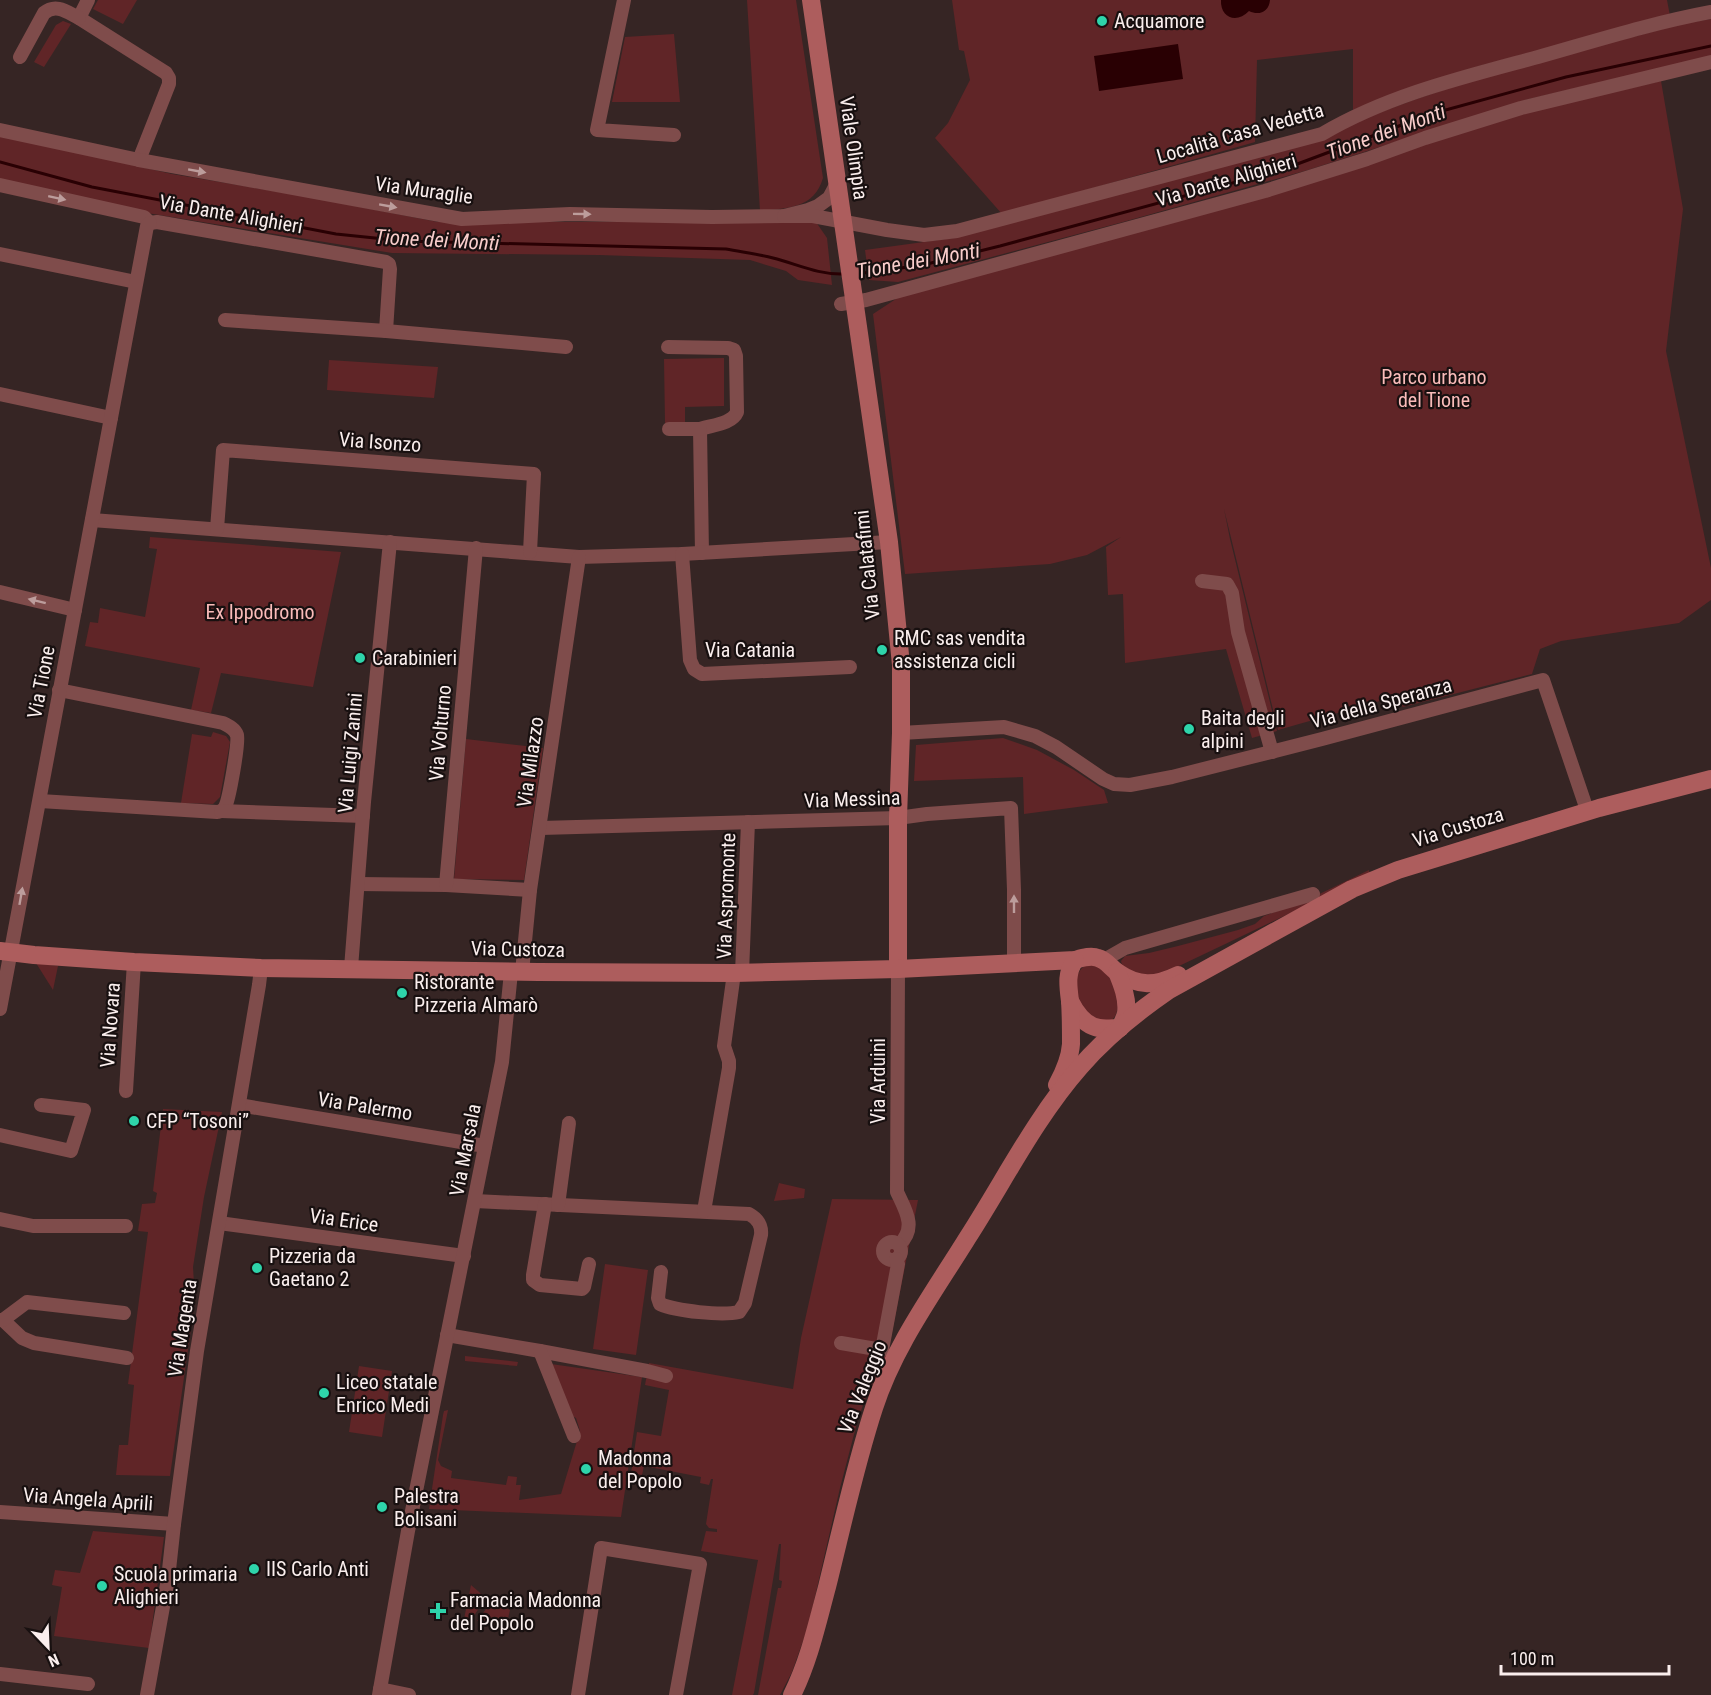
<svg xmlns="http://www.w3.org/2000/svg" width="1711" height="1695" viewBox="0 0 1711 1695" font-family="'Roboto Condensed',sans-serif">
	<style>
		.green { fill: #602527 }
		.water { fill: #290003 }
		.lines { fill: none; stroke-linecap: round; stroke-linejoin: round }
		.stream { stroke: #290003; stroke-width: 3 }
		.street { stroke: #7f4c4b; stroke-width: 14 }
		.secondary { stroke: #ad5d5d; stroke-width: 18 }
		.oneway { fill: #bc9d9c }
		.poi-dot { fill: #2ed4aa; stroke: #181010; stroke-width: 2 }
		.labels { text-anchor: middle; stroke-width: 4.5; stroke-linejoin: round; paint-order: stroke }
		.poi-label { font-size: 20px; fill: #faeeed; stroke: #181010; text-anchor: start }
		.street-label { font-size: 20px; fill: #faeeed; stroke: #181010 }
		.park-label { font-size: 20px; fill: #fabbb9; stroke: #181010 }
		.water-label { font-size: 21px; font-style: italic; fill: #f9cdcb; stroke: #181010 }
	</style>
	<rect width="100%" height="100%" fill="#362524"/>
	<g class="green">
		<polygon points="98,0 137,0 123,24 93,9"/>
		<path d="M747,0H796L823,178C814,209 787,208 760,211Z"/>
		<polygon points="952,0 1667,0 1670,16 1483,65 1426,82 1353,110 1353,49 1257,60 1255,142 1002,214 935,138 948,123 970,80 964,51 959,50"/>
		<path d="M1711,19V57L1529,99L1308,170L1123,222L898,282L869,280L865,250L953,238L1358,121C1462,79 1573,53 1681,24Z"/>
		<polygon points="63,21 71,24 44,67 34,62 56,25"/>
		<polygon points="674,34 680,102 612,102 625,37"/>
		<polygon points="1661,81 1683,209 1666,351 1711,568 1711,600 1679,623 1561,641 1540,649 1532,674 1403,707 1394,697 1278,730 1224,509 1230,539 1277,731 1252,738 1226,649 1125,663 1123,594 1108,595 1106,547 1121,537 1087,555 1050,564 905,574 873,314 902,295 1535,110"/>
		<polygon points="0,135 172,174 309,197 438,222 816,222 827,238 832,285 798,280 786,271 750,260 599,255 392,253 147,213 0,179"/>
		<polygon points="724,358 724,406 685,407 685,423 665,423 664,359"/>
		<polygon points="329,360 438,367 434,398 327,390"/>
		<polygon points="150,537 341,552 313,687 221,673 211,713 191,710 200,668 85,646 90,622 98,623 100,608 145,617 157,549 149,548"/>
		<polygon points="213,732 226,736 230,742 220,797 213,804 181,803 192,734 211,737"/>
		<polygon points="1003,738 1037,750 1074,770 1104,790 1108,803 1024,814 1023,777 914,781 916,745"/>
		<polygon points="466,739 543,748 524,880 454,879"/>
		<polygon points="1369,870 1370,875 1158,976 1135,974 1122,965 1121,961 1125,956 1149,953 1178,946 1238,930 1255,924 1264,916 1305,901"/>
		<polygon points="36,963 58,966 53,990"/>
		<path d="M1090,964C1093,965 1097,966 1100,968C1116,978 1127,1012 1108,1023C1103,1022 1098,1021 1094,1019C1089,1016 1081,1005 1079,1000C1074,988 1075,966 1090,964Z"/>
		<polygon points="163,1109 222,1112 204,1197 193,1267 195,1300 170,1476 116,1475 119,1445 128,1445 134,1385 128,1384 148,1232 138,1231 142,1204 155,1203 157,1193 153,1191"/>
		<polygon points="779,1183 805,1189 804,1198 774,1201"/>
		<polygon points="832,1199 918,1200 887,1358 867,1394 858,1419 840,1488 808,1627 792,1672 780,1695 758,1695 778,1588 781,1588 782,1581 779,1580 781,1544 779,1544 754,1693 753,1695 732,1695 758,1560 701,1551 706,1531 717,1532 717,1529 709,1528 706,1524 713,1479 711,1479 709,1485 700,1483 701,1477 644,1466 642,1475 631,1473 637,1432 661,1436 669,1390 645,1385 649,1363 793,1389 801,1338"/>
		<polygon points="605,1264 648,1270 636,1355 593,1349"/>
		<polygon points="465,1356 518,1362 517,1366 465,1361"/>
		<polygon points="551,1364 642,1377 621,1517 429,1509 443,1415 444,1411 448,1410 438,1460 441,1466 452,1471 451,1478 506,1485 508,1476 517,1477 516,1485 521,1485 519,1500 561,1494 580,1431 576,1418 568,1414"/>
		<polygon points="359,1366 392,1371 382,1437 349,1432"/>
		<polygon points="93,1531 164,1537 149,1648 54,1636 62,1587 52,1585 55,1570 80,1573"/>
		<polygon points="471,1585 486,1598 471,1620 464,1619"/>
		<polygon points="492,1601 510,1610 506,1627 477,1621"/>
	</g>
	<g class="water">
		<path d="M1221,0H1270C1269,12 1259,16 1249,11C1237,24 1220,18 1221,0Z"/>
		<polygon points="1178,44 1183,79 1099,91 1094,56"/>
	</g>
	<g class="lines">
		<g class="stream">
			<path d="M0,162L92,187L336,234L404,241L726,249C741,252 758,254 773,258C797,264 818,275 844,274"/>
			<polyline points="856,274 923,265 1000,246 1284,169 1431,114 1566,77 1711,46"/>
		</g>
		<g class="street">
			<polyline points="88,0 79,18 166,73 169,78 169,84 139,160"/>
			<polyline points="624,0 597,130 674,135"/>
			<path d="M20,57L44,13C56,3 67,12 79,18"/>
			<polyline points="0,130 139,160 462,219 570,214 712,217 784,216 808,210 818,206 829,198 837,183"/>
			<polyline points="0,185 144,217 150,223 157,222 386,262 389,264 390,269 386,331"/>
			<path d="M784,216H813L887,230L924,235L957,231L1322,134C1388,95 1464,77 1538,57C1595,41 1652,23 1711,12"/>
			<polyline points="0,254 136,282"/>
			<polyline points="841,304 866,300 1265,191 1367,159 1425,138 1521,108 1711,62"/>
			<polyline points="225,320 386,331 566,347"/>
			<path d="M668,347L728,348L734,350L736,356L737,412C732,424 712,425 700,429L702,553"/>
			<polyline points="0,394 111,418"/>
			<polyline points="669,429 700,429"/>
			<polyline points="92,520 579,557 682,554 889,542"/>
			<polyline points="217,529 223,450 534,474 530,552"/>
			<polyline points="682,554 690,660 694,669 702,674 850,667"/>
			<polyline points="1202,581 1227,584 1232,593 1238,632 1272,752"/>
			<polyline points="0,592 75,610"/>
			<polyline points="901,733 1004,727 1035,736 1056,747 1103,779 1114,784 1130,785 1172,777 1322,739 1543,680 1585,804"/>
			<path d="M40,801L217,812C221,811 222,812 225,807C229,800 239,743 237,735C235,729 229,726 223,723L59,690"/>
			<polyline points="221,811 363,816"/>
			<polyline points="541,828 898,818 927,814 1011,808 1014,890 1014,962"/>
			<polyline points="358,884 446,885 530,890"/>
			<polyline points="446,885 476,548"/>
			<polyline points="1104,960 1125,948 1313,894"/>
			<polyline points="351,968 364,802 390,542"/>
			<path d="M898,969L897,1192C906,1211 917,1228 899,1245"/>
			<polyline points="522,972 530,890 579,557"/>
			<polyline points="742,973 748,822"/>
			<polyline points="0,1009 147,226 150,223"/>
			<polyline points="126,1091 134,962"/>
			<polyline points="239,1105 485,1146"/>
			<polyline points="0,1135 71,1151 84,1110 41,1105"/>
			<path d="M475,1201L749,1214C758,1219 762,1225 761,1235L745,1303L739,1312C722,1316 676,1311 660,1304L658,1298L661,1272"/>
			<polyline points="545,1204 533,1275 533,1280 540,1285 582,1289 584,1287 589,1264"/>
			<polyline points="558,1205 569,1123"/>
			<polyline points="704,1211 729,1068 729,1061 724,1046 734,973"/>
			<polyline points="0,1219 33,1226 126,1226"/>
			<polyline points="219,1223 464,1256"/>
			<circle cx="892" cy="1251" r="9"/>
			<polyline points="0,1320 3,1320 22,1338 34,1343 127,1358"/>
			<polyline points="3,1320 27,1302 124,1313"/>
			<polyline points="447,1335 540,1351 647,1371 666,1376"/>
			<polyline points="841,1343 882,1350 898,1264 896,1259"/>
			<polyline points="540,1351 574,1436"/>
			<polyline points="0,1512 174,1524"/>
			<polyline points="0,1674 88,1684"/>
			<polyline points="380,1689 409,1695"/>
			<polyline points="147,1695 168,1579 174,1524 197,1351 259,985 261,968"/>
			<polyline points="379,1695 408,1531 502,1062 511,972"/>
			<polyline points="578,1695 601,1548 700,1564 676,1695"/>
		</g>
		<g class="secondary">
			<polyline points="811,0 889,542 901,665 901,733 898,818 898,969"/>
			<path d="M0,951L34,955L134,962L261,968L538,972L734,973L898,969L1075,960C1082,958 1091,955 1098,958C1106,960 1110,967 1117,972C1139,987 1155,986 1178,975"/>
			<path d="M1117,972C1122,984 1128,999 1126,1013C1125,1018 1122,1023 1120,1028"/>
			<path d="M1070,1001C1076,1013 1086,1026 1099,1028C1106,1029 1113,1028 1120,1028"/>
			<path d="M1057,1085C1064,1072 1070,1059 1071,1044C1071,1030 1071,1015 1070,1001C1068,985 1066,973 1075,960"/>
			<path d="M792,1695C809,1661 817,1624 827,1587C842,1527 855,1466 874,1408C894,1346 934,1292 968,1237C1004,1181 1036,1117 1080,1067C1106,1037 1137,1012 1169,990L1352,889L1398,870L1599,808L1711,779"/>
		</g>
	</g>
	<defs><path id="oneway-solid" d="M-6-.8H1V-3.2L6.5 0L1 3.2V.8H-6Z" transform="scale(1.5)"/></defs>
	<g class="oneway">
		<use href="#oneway-solid" transform="translate(197 171) rotate(10)"/>
		<use href="#oneway-solid" transform="translate(57 198) rotate(12)"/>
		<use href="#oneway-solid" transform="translate(388 206) rotate(10)"/>
		<use href="#oneway-solid" transform="translate(582 214) rotate(1)"/>
		<use href="#oneway-solid" transform="translate(37 601) rotate(-166)"/>
		<use href="#oneway-solid" transform="translate(21 896) rotate(-80)"/>
		<use href="#oneway-solid" transform="translate(1014 904) rotate(-90)"/>
	</g>
	<g class="poi-dot">
		<circle cx="1102" cy="21" r="6"/>
		<circle cx="882" cy="650" r="6"/>
		<circle cx="360" cy="658" r="6"/>
		<circle cx="1189" cy="729" r="6"/>
		<circle cx="402" cy="993" r="6"/>
		<circle cx="134" cy="1121" r="6"/>
		<circle cx="257" cy="1268" r="6"/>
		<circle cx="324" cy="1393" r="6"/>
		<circle cx="586" cy="1469" r="6"/>
		<circle cx="382" cy="1507" r="6"/>
		<circle cx="254" cy="1569" r="6"/>
		<circle cx="102" cy="1586" r="6"/>
		<path d="M435 1602h6v6h6v6h-6v6h-6v-6h-6v-6h6z"/>
	</g>
	<g class="labels">
		<g class="poi-label">
			<text x="1114" y="28">Acquamore</text>
			<text x="894" y="645">RMC sas vendita<tspan x="894" dy="23">assistenza cicli</tspan></text>
			<text x="372" y="665">Carabinieri</text>
			<text x="1201" y="725">Baita degli<tspan x="1201" dy="23">alpini</tspan></text>
			<text x="414" y="989">Ristorante<tspan x="414" dy="23">Pizzeria Almarò</tspan></text>
			<text x="146" y="1128">CFP “Tosoni”</text>
			<text x="269" y="1263">Pizzeria da<tspan x="269" dy="23">Gaetano 2</tspan></text>
			<text x="336" y="1389">Liceo statale<tspan x="336" dy="23">Enrico Medi</tspan></text>
			<text x="598" y="1465">Madonna<tspan x="598" dy="23">del Popolo</tspan></text>
			<text x="394" y="1503">Palestra<tspan x="394" dy="23">Bolisani</tspan></text>
			<text x="266" y="1576">IIS Carlo Anti</text>
			<text x="114" y="1581">Scuola primaria<tspan x="114" dy="23">Alighieri</tspan></text>
			<text x="450" y="1607">Farmacia Madonna<tspan x="450" dy="23">del Popolo</tspan></text>
		</g>
		<g class="street-label">
			<text transform="translate(1240 133) rotate(-16)" y="7">Località Casa Vedetta</text>
			<text transform="translate(854 148) rotate(82)" y="7">Viale Olimpia</text>
			<text transform="translate(1226 180) rotate(-16)" y="7">Via Dante Alighieri</text>
			<text transform="translate(424 190) rotate(8)" y="7">Via Muraglie</text>
			<text transform="translate(231 214) rotate(10)" y="7">Via Dante Alighieri</text>
			<text transform="translate(380 442) rotate(4)" y="7">Via Isonzo</text>
			<text transform="translate(867 565) rotate(-96)" y="7">Via Calatafimi</text>
			<text x="750" y="657">Via Catania</text>
			<text transform="translate(41 682) rotate(-79)" y="7">Via Tione</text>
			<text transform="translate(1381 703) rotate(-15)" y="7">Via della Speranza</text>
			<text transform="translate(440 733) rotate(-85)" y="7">Via Volturno</text>
			<text transform="translate(350 753) rotate(-85)" y="7">Via Luigi Zanini</text>
			<text transform="translate(530 762) rotate(-82)" y="7">Via Milazzo</text>
			<text transform="translate(852 799) rotate(-2)" y="7">Via Messina</text>
			<text transform="translate(1458 827) rotate(-17)" y="7">Via Custoza</text>
			<text transform="translate(726 896) rotate(-88)" y="7">Via Aspromonte</text>
			<text transform="translate(518 949) rotate(1)" y="7">Via Custoza</text>
			<text transform="translate(110 1025) rotate(-86)" y="7">Via Novara</text>
			<text transform="translate(878 1081) rotate(-90)" y="7">Via Arduini</text>
			<text transform="translate(365 1106) rotate(9)" y="7">Via Palermo</text>
			<text transform="translate(465 1150) rotate(-79)" y="7">Via Marsala</text>
			<text transform="translate(344 1220) rotate(8)" y="7">Via Erice</text>
			<text transform="translate(182 1328) rotate(-81)" y="7">Via Magenta</text>
			<text transform="translate(862 1387) rotate(-68)" y="7">Via Valeggio</text>
			<text transform="translate(88 1499) rotate(4)" y="7">Via Angela Aprili</text>
		</g>
		<g class="park-label">
			<text x="1434" y="384">Parco urbano<tspan x="1434" dy="23">del Tione</tspan></text>
			<text x="260" y="619">Ex Ippodromo</text>
		</g>
		<g class="water-label">
			<text transform="translate(1386 132) rotate(-20)" y="7">Tione dei Monti</text>
			<text transform="translate(437 240) rotate(3)" y="7">Tione dei Monti</text>
			<text transform="translate(918 261) rotate(-10)" y="7">Tione dei Monti</text>
		</g>
	</g>
	<g transform="translate(48 1647) rotate(157)" stroke="#181010" stroke-width="4.5" paint-order="stroke">
	<path d="M0-4.5L10 22L0 15L-10 22Z" fill="#faeeed"/>
	<text y="-9" font-size="16" font-weight="bold" text-anchor="middle" fill="#faeeed">N</text>
	</g>
	<path d="M1501 1665v9h168v-9" fill="none" stroke="#faeeed" stroke-width="3"/>
	<text x="1510" y="1665" font-size="18" fill="#faeeed" stroke="#181010" stroke-width="4.5" paint-order="stroke">100 m</text>
</svg>
